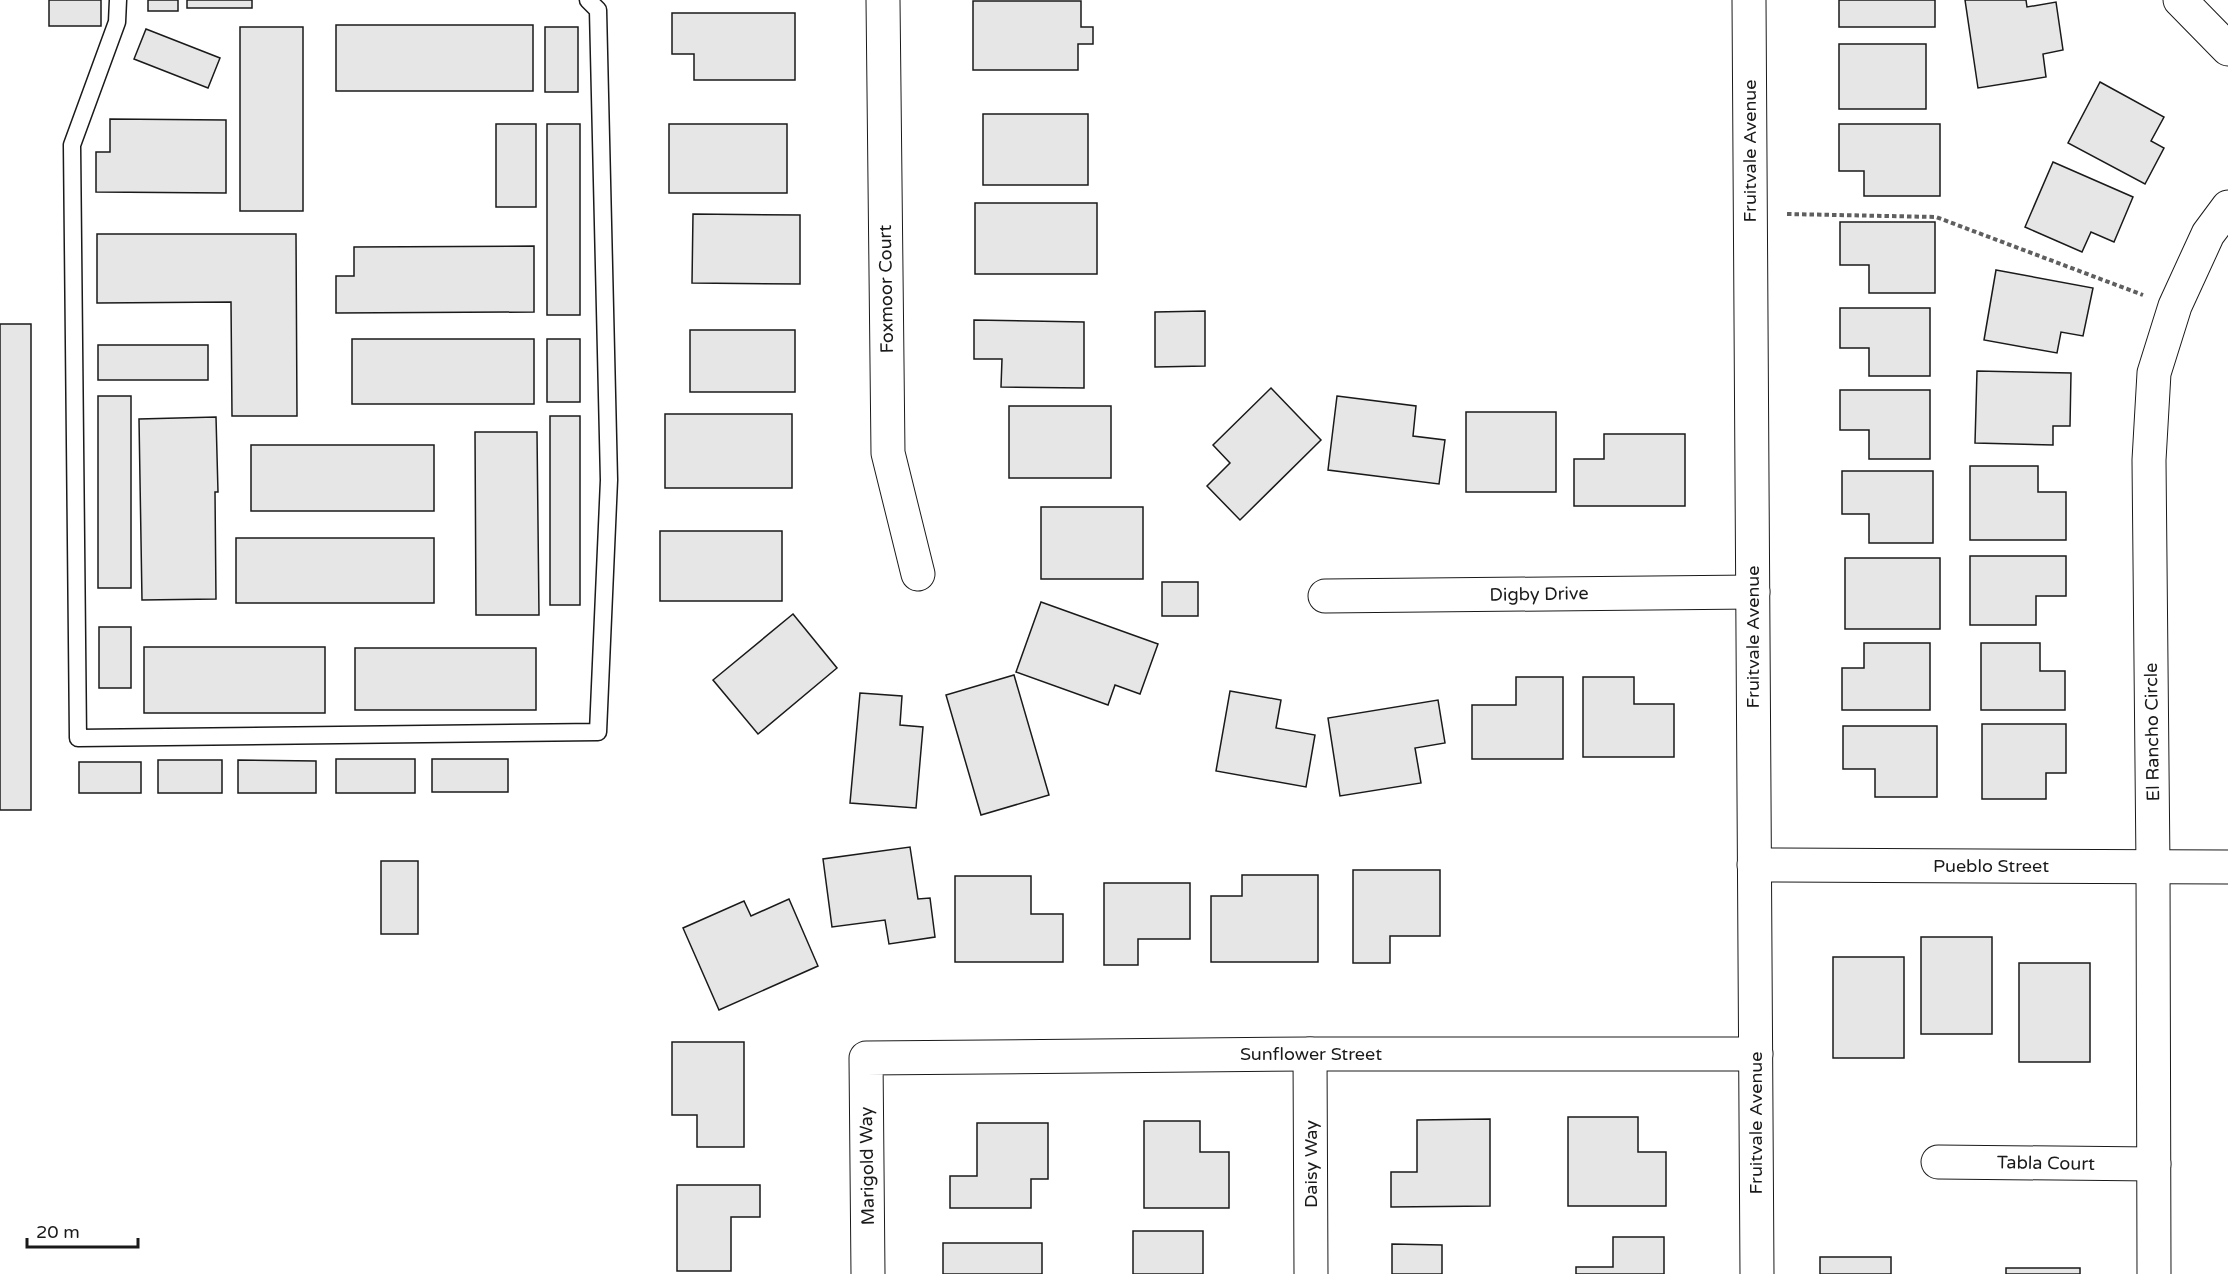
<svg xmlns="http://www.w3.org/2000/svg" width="2228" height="1274" viewBox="0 0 2228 1274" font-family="'Varela Round',sans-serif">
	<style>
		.building { fill: #e6e6e6; stroke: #1a1a1a; stroke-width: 1.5 }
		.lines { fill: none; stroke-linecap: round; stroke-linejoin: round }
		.service-casing { stroke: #1a1a1a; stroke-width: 19 }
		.minor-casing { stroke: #1a1a1a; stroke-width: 35 }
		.path { stroke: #5f5f5f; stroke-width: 4; stroke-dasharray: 4.5 3; stroke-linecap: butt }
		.service { stroke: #fff; stroke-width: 16 }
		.minor { stroke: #fff; stroke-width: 33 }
		.labels { text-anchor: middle; stroke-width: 4.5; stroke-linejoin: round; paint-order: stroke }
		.street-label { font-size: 18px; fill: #1a1a1a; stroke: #fff }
	</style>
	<rect width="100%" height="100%" fill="#fff"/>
	<g class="building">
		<rect x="49" y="0" width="52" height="26"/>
		<rect x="148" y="0" width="30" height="11"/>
		<rect x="187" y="0" width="65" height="8"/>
		<rect x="1839" y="0" width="96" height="27"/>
		<polygon points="1965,0 2026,0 2027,7 2056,2 2063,50 2043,54 2046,77 1978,88"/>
		<polygon points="973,1 1081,1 1081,27 1093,27 1093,44 1078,44 1078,70 973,70"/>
		<polygon points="672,13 795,13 795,80 694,80 694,54 672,54"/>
		<rect x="336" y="25" width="197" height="66"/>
		<rect x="240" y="27" width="63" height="184"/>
		<rect x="545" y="27" width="33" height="65"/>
		<polygon points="146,29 220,58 208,88 134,59"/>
		<rect x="1839" y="44" width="87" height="65"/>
		<polygon points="2100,82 2164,117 2151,141 2164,148 2145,184 2068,143"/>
		<rect x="983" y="114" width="105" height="71"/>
		<polygon points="110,119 226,120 226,193 96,192 96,152 110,152"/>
		<rect x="496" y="124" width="40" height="83"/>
		<rect x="547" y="124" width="33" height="191"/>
		<rect x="669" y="124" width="118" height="69"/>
		<polygon points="1839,124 1940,124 1940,196 1864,196 1864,171 1839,171"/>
		<polygon points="2053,162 2133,197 2114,242 2091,232 2082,252 2025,227"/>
		<rect x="975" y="203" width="122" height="71"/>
		<polygon points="693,214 800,215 800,284 692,283"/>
		<polygon points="1840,222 1935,222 1935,293 1869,293 1869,265 1840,265"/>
		<polygon points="97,234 296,234 297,416 232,416 231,302 97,303"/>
		<polygon points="534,246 534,312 336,313 336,276 354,276 354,247"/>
		<polygon points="1996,270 2093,288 2083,336 2061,332 2057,353 1984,340"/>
		<polygon points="1840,308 1930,308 1930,376 1869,376 1869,348 1840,348"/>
		<polygon points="1205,311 1205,366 1155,367 1155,312"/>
		<polygon points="974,320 1084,322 1084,388 1001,387 1002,359 974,359"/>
		<rect x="0" y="324" width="31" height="486"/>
		<rect x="690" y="330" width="105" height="62"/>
		<rect x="352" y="339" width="182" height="65"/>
		<rect x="547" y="339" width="33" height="63"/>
		<rect x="98" y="345" width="110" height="35"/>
		<polygon points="1977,371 2071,373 2070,426 2053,426 2053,445 1975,443"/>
		<polygon points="1271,388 1321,440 1240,520 1207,486 1230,463 1213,445"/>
		<polygon points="1840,390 1930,390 1930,459 1869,459 1869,430 1840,430"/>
		<rect x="98" y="396" width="33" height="192"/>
		<polygon points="1337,396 1416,406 1413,436 1445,440 1439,484 1328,470"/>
		<rect x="1009" y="406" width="102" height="72"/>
		<rect x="1466" y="412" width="90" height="80"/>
		<rect x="665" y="414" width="127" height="74"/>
		<rect x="550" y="416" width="30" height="189"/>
		<polygon points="216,417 218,492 215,492 216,599 142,600 139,419"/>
		<polygon points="475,432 537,432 539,615 476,615"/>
		<polygon points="1604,434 1685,434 1685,506 1574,506 1574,459 1604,459"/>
		<rect x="251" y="445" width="183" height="66"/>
		<polygon points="1970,466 2038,466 2038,492 2066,492 2066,540 1970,540"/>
		<polygon points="1842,471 1933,471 1933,543 1869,543 1869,514 1842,514"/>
		<rect x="1041" y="507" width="102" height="72"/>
		<rect x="660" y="531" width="122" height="70"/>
		<rect x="236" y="538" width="198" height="65"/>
		<polygon points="1970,556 2066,556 2066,596 2036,596 2036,625 1970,625"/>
		<rect x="1845" y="558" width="95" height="71"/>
		<rect x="1162" y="582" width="36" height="34"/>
		<polygon points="1041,602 1158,644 1140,694 1115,685 1108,705 1016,672"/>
		<polygon points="793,614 837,668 758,734 713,680"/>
		<rect x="99" y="627" width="32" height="61"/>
		<polygon points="1864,643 1930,643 1930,710 1842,710 1842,668 1864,668"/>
		<polygon points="1981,643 2040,643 2040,671 2065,671 2065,710 1981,710"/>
		<rect x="144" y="647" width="181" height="66"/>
		<rect x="355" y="648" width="181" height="62"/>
		<polygon points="1014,675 1049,795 981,815 946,695"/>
		<polygon points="1516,677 1563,677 1563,759 1472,759 1472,705 1516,705"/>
		<polygon points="1583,677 1634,677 1634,704 1674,704 1674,757 1583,757"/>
		<polygon points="1230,691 1281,700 1276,728 1315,735 1306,787 1216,771"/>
		<polygon points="860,693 902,696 900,725 923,727 916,808 850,803"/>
		<polygon points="1438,700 1445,743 1415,748 1421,783 1340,796 1328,718"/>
		<polygon points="1982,724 2066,724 2066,773 2046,773 2046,799 1982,799"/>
		<polygon points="1843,726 1937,726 1937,797 1875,797 1875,769 1843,769"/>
		<rect x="336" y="759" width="79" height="34"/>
		<rect x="432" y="759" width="76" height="33"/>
		<rect x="158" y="760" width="64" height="33"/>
		<polygon points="238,760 316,761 316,793 238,793"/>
		<rect x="79" y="762" width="62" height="31"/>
		<polygon points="910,847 918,899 930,898 935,937 889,944 885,920 832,927 823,859"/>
		<rect x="381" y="861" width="37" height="73"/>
		<polygon points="1353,870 1440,870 1440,936 1390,936 1390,963 1353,963"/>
		<polygon points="1242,875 1318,875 1318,962 1211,962 1211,896 1242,896"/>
		<polygon points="955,876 1031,876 1031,914 1063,914 1063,962 955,962"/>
		<polygon points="1104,883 1190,883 1190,939 1138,939 1138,965 1104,965"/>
		<polygon points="789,899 818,966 719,1010 683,928 744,901 751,916"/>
		<rect x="1921" y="937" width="71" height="97"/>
		<rect x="1833" y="957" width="71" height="101"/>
		<rect x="2019" y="963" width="71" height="99"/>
		<polygon points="672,1042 744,1042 744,1147 697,1147 697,1115 672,1115"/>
		<polygon points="1568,1117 1638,1117 1638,1152 1666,1152 1666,1206 1568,1206"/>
		<polygon points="1490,1119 1490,1206 1391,1207 1391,1172 1417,1172 1417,1120"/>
		<polygon points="1144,1121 1200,1121 1200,1152 1229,1152 1229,1208 1144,1208"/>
		<polygon points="977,1123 1048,1123 1048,1179 1031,1179 1031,1208 950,1208 950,1176 977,1176"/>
		<polygon points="677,1185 760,1185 760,1217 731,1217 731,1271 677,1271"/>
		<rect x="1133" y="1231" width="70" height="43"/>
		<polygon points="1613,1237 1664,1237 1664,1274 1576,1274 1576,1267 1613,1267"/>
		<rect x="943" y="1243" width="99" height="31"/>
		<polygon points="1392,1244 1442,1245 1442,1274 1392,1274"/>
		<rect x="1820" y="1257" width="71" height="17"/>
		<rect x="2006" y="1268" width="74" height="6"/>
	</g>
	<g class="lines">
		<defs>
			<polyline id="service" points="118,0 117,22 72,145 78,738 598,732 609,480 598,10 588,0"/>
			<g id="minor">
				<polyline points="883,0 888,453 918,574"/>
				<polyline points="1749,0 1757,1274"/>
				<polyline points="2180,0 2228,49"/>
				<polyline points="1325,596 1753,592"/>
				<polyline points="1754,865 2228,867"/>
				<polyline points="1310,1054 1311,1274"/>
				<polyline points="1938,1162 2154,1164"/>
				<polyline points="868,1274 866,1058 1310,1054 1756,1054"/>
				<polyline points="2154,1274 2153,867 2149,460 2154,373 2175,306 2208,234 2228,207"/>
			</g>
		</defs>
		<use href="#service" class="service-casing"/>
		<use href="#minor" class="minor-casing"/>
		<polyline class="path" points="1787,214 1936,217 2143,295"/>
		<use href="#service" class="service"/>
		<use href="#minor" class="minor"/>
	</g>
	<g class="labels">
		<g class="street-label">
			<text transform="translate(1750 151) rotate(-90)" y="6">Fruitvale Avenue</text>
			<text transform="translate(886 289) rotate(-91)" y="6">Foxmoor Court</text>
			<text transform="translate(1539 594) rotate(-1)" y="6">Digby Drive</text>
			<text transform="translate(1753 637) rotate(-90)" y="6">Fruitvale Avenue</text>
			<text transform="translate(2152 732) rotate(-91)" y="6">El Rancho Circle</text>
			<text x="1991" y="872">Pueblo Street</text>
			<text x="1311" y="1060">Sunflower Street</text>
			<text transform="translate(1756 1123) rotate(-90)" y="6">Fruitvale Avenue</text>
			<text transform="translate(2046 1163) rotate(1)" y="6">Tabla Court</text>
			<text transform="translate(1311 1164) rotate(-90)" y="6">Daisy Way</text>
			<text transform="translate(867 1166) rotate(-91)" y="6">Marigold Way</text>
		</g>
	</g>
	<path d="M27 1238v9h111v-9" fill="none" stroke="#1a1a1a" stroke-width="3"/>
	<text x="36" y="1238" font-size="18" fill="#1a1a1a" stroke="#ffffff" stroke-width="4.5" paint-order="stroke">20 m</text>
</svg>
